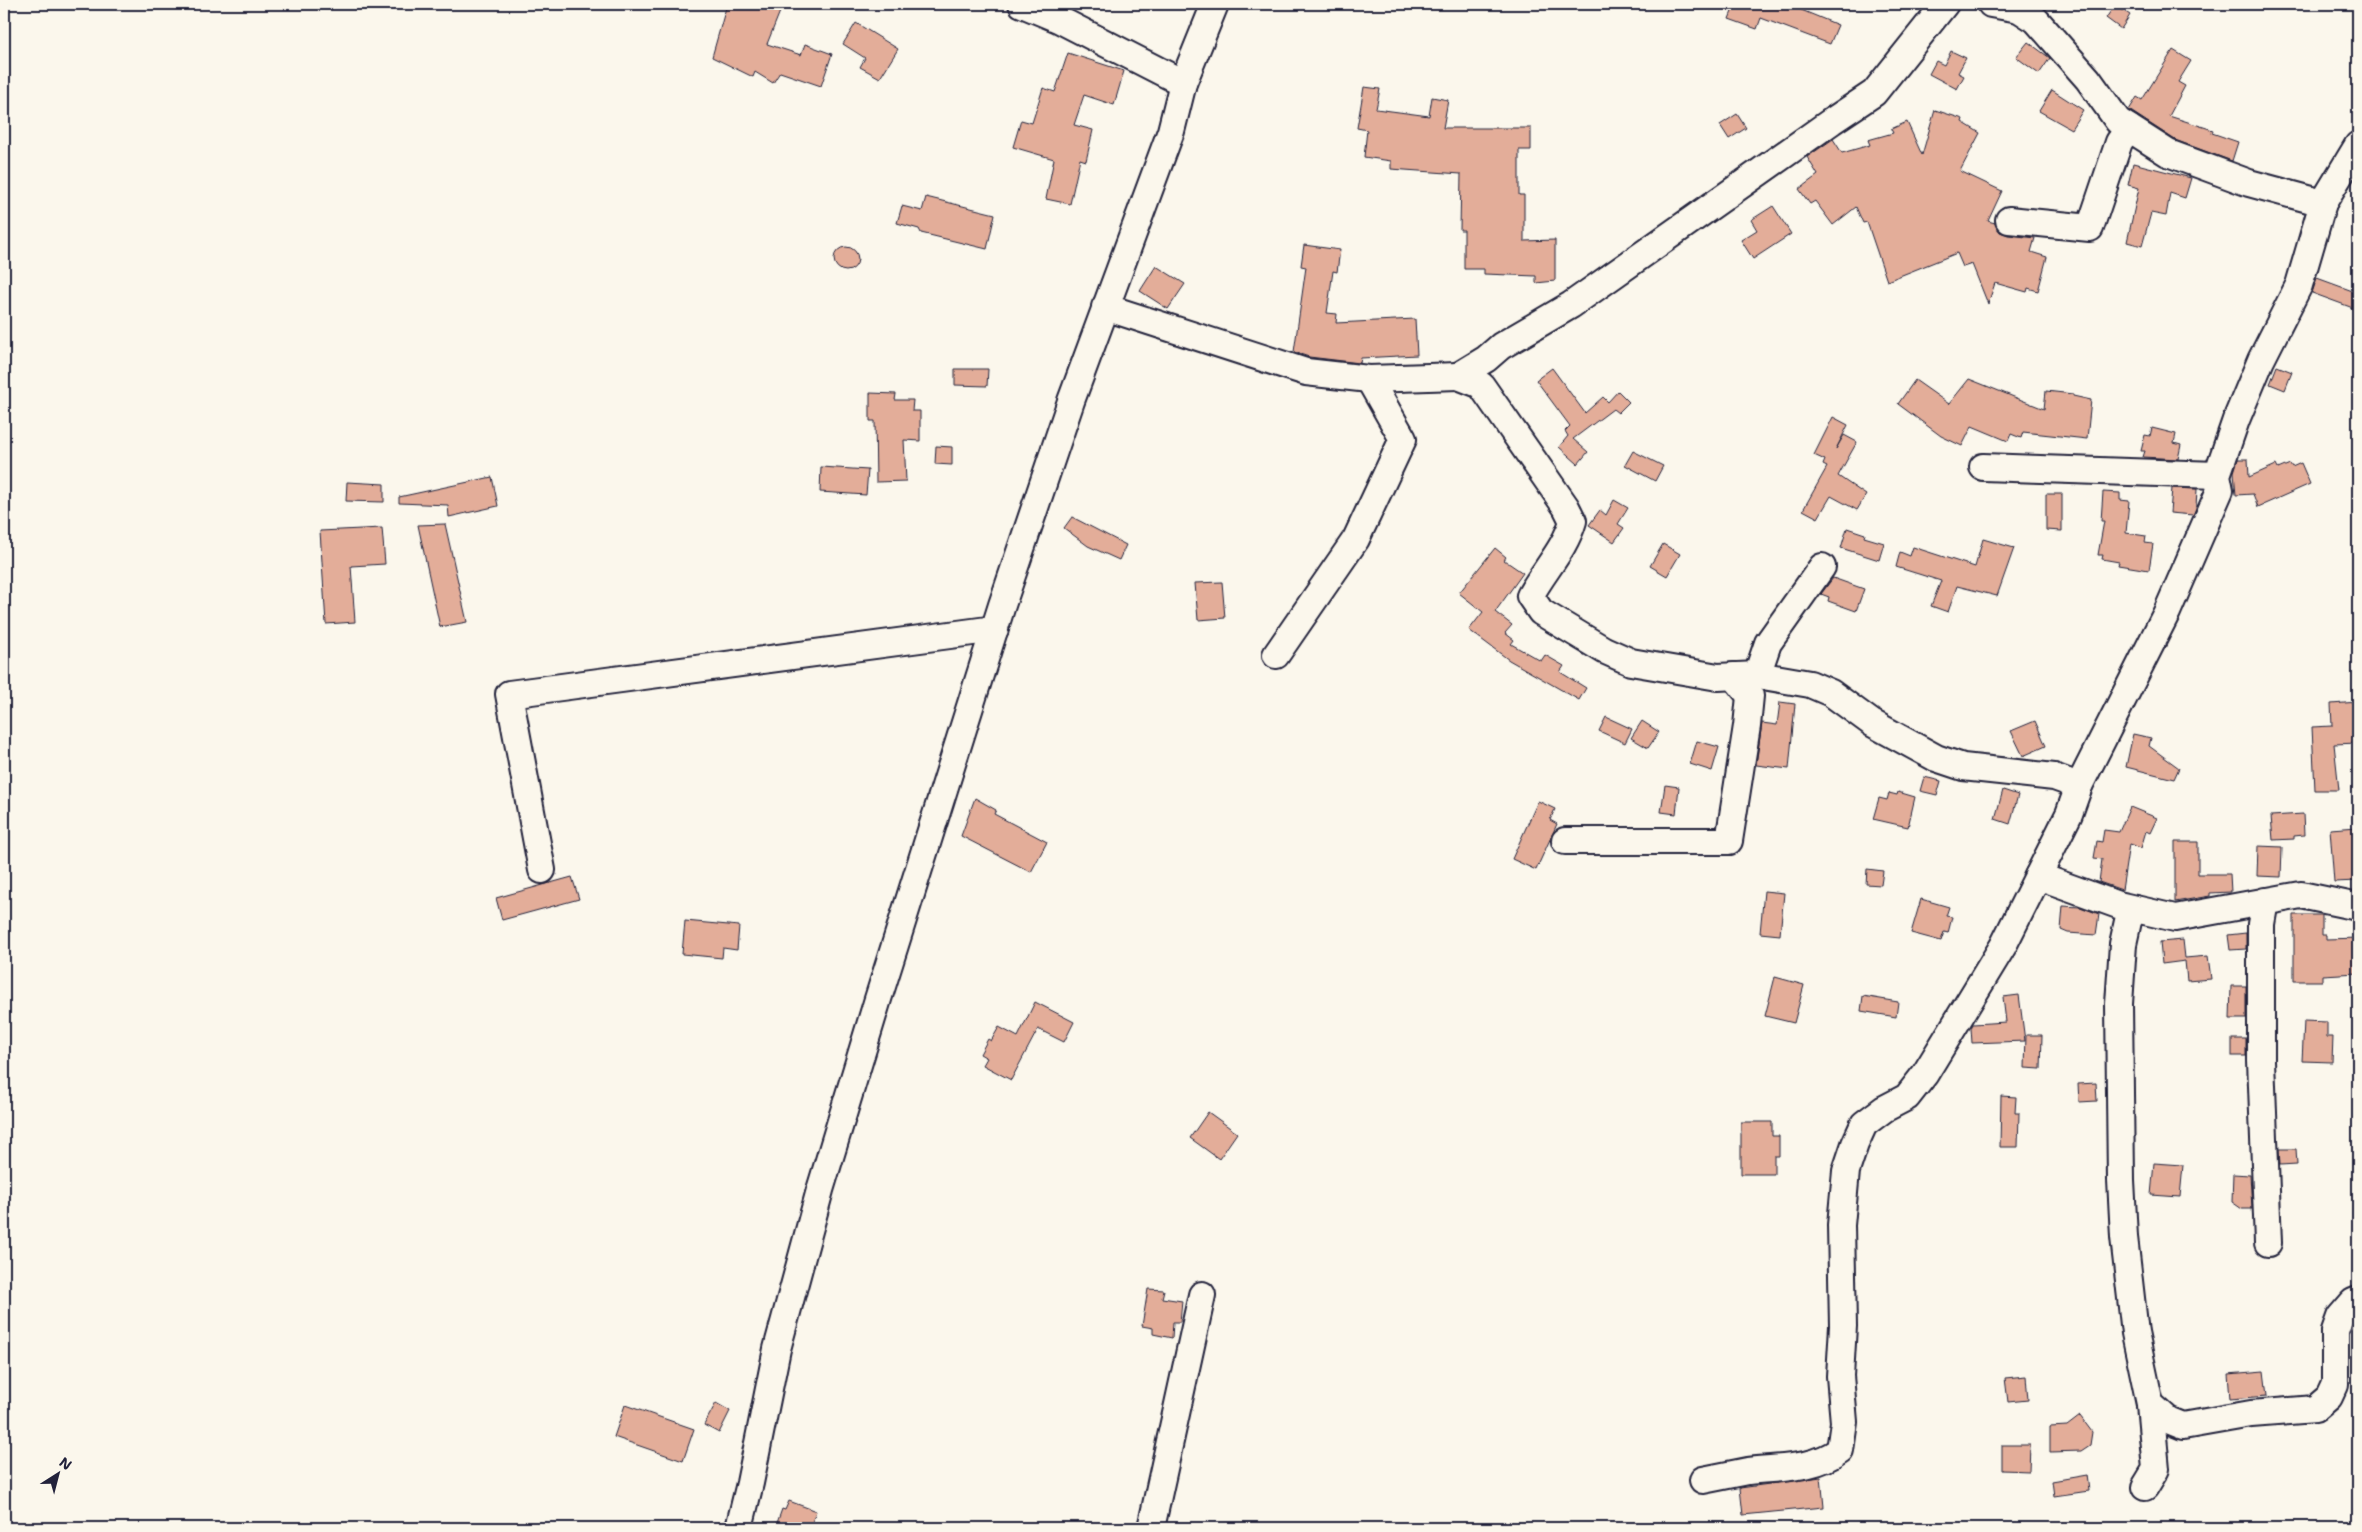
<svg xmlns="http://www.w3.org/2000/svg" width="2362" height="1532" viewBox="0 0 2362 1532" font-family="'Shantell Sans',sans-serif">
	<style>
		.building { fill: #e3ad99; stroke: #22223b }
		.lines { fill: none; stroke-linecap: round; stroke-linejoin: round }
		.minor-casing { stroke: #22223b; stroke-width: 30 }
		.minor { stroke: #fbf7ec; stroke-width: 26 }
	</style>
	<rect width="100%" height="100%" fill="#fbf7ec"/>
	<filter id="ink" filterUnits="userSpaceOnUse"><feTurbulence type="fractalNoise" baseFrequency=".02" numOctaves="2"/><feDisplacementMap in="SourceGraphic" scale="10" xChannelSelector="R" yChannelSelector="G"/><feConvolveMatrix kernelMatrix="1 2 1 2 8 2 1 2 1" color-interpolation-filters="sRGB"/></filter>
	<g filter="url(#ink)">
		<g class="building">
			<polygon points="727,4 783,4 767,44 801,55 805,44 832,54 821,86 780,72 773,83 755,72 753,77 712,57"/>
			<polygon points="1727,4 1779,4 1794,7 1838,25 1830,44 1761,18 1757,29 1729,19 1733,9 1727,7"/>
			<polygon points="2115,5 2130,15 2121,29 2106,18"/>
			<polygon points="856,23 898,49 880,78 860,67 865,58 843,44"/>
			<polygon points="2028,42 2050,58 2039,74 2016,57"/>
			<polygon points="2173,50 2191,61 2178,82 2185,86 2169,116 2213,130 2212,133 2238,142 2232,161 2175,140 2129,110 2137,97 2142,100"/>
			<polygon points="1951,51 1966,58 1958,73 1964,76 1957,89 1929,74 1936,61 1944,65"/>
			<polygon points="1068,53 1124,71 1114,105 1084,95 1074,125 1093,130 1086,161 1080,159 1070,204 1046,199 1054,159 1013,147 1021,120 1032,123 1043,88 1055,92"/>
			<polygon points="1364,87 1380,89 1376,109 1429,116 1432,97 1448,100 1443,128 1531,128 1531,150 1519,150 1519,195 1524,195 1524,241 1555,240 1555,281 1536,283 1536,276 1484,274 1484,269 1464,269 1464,230 1460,230 1461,174 1391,169 1391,161 1364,157 1367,130 1357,128"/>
			<polygon points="2052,90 2083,110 2071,129 2039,111"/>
			<polygon points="1935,110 1963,119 1962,122 1980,133 1960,171 2002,191 1988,221 1995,223 2000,232 2008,235 2035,238 2031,252 2047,257 2038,291 2028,288 2027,292 1995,283 1988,304 1972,264 1963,267 1957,253 1887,281 1867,222 1863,223 1856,207 1833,225 1815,201 1810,204 1799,189 1818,175 1807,157 1833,139 1842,153 1870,145 1868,140 1893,133 1891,129 1907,122 1922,155"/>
			<polygon points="1737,114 1746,128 1729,139 1720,125"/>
			<polygon points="2133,163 2191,178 2185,198 2170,193 2166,216 2151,213 2142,246 2127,242 2139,188 2128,185"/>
			<polygon points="926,197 995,214 987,249 921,233 919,229 897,223 902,206 922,211"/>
			<polygon points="1773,206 1791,234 1753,259 1741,240 1757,230 1751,220"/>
			<polygon points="1304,245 1340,250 1337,272 1333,271 1327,313 1337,314 1336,323 1415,319 1417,355 1361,358 1360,363 1309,357 1294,352 1306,267 1301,266"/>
			<circle cx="846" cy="259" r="12"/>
			<polygon points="1156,266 1185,284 1168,309 1140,291"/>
			<polygon points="2317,278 2358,293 2353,308 2312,293"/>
			<polygon points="2277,366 2292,372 2285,390 2270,384"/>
			<polygon points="1552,368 1585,413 1603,397 1608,402 1618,391 1629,402 1618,413 1613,409 1573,439 1588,452 1578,464 1559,447 1568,436 1565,431 1570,426 1536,380"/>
			<polygon points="955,369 988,369 987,386 955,385"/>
			<polygon points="1969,379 2044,409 2046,391 2073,394 2073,396 2091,400 2087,439 2023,432 2021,438 2011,434 2008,441 1972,426 1962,446 1941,436 1898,404 1915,380 1949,404"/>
			<polygon points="870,393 896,394 895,400 913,400 912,411 920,411 920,441 904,440 906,481 876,482 875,421 870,421"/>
			<polygon points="1833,417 1848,425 1836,449 1844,435 1857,442 1838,476 1866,495 1857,510 1831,496 1818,518 1803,510 1827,467 1823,465 1825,460 1814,455"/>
			<polygon points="2152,428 2176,434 2174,443 2181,445 2178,459 2143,457 2145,451 2141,451 2145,435 2150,436"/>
			<polygon points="936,446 952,447 952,465 935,464"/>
			<polygon points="1633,451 1663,466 1655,481 1625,465"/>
			<polygon points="2238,459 2248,459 2249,477 2276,465 2278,469 2290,464 2292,467 2301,463 2310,484 2258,507 2253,494 2236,495 2234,472"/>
			<polygon points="821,467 868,470 866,495 820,492"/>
			<polygon points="492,477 498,506 449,517 448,505 399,503 399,497"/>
			<polygon points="347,482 384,484 384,502 346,501"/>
			<polygon points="2172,488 2197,489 2196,508 2193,515 2170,513"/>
			<polygon points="2103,492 2120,493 2120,500 2129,501 2126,533 2146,536 2145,543 2153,544 2149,570 2118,565 2119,562 2102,559 2103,555 2098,555 2104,521 2101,521"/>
			<polygon points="2046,494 2062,494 2062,531 2046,530"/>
			<polygon points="1614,500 1628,508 1618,524 1624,528 1614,542 1589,525 1600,510 1606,515"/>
			<polygon points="1072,517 1126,545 1119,560 1088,546 1064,528"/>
			<polygon points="445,524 467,622 440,627 418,525"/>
			<polygon points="382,528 385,564 351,566 355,622 326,624 320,531"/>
			<polygon points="1847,528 1865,534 1864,537 1884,543 1879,560 1841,548"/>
			<polygon points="1983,539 2014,548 1997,596 1957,586 1948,612 1931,606 1941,581 1896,567 1900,552 1910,556 1913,547 1975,567"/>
			<polygon points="1663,544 1680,554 1667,576 1650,566"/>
			<polygon points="1495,548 1506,557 1504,560 1523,573 1495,612 1512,625 1505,633 1514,640 1511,644 1541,661 1545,655 1564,666 1560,672 1586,688 1579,700 1509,660 1469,630 1483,612 1459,593"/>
			<polygon points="1833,578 1864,589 1856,611 1828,601 1829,597 1821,594"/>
			<polygon points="1222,582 1225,618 1198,620 1195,583"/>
			<polygon points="1780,702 1795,704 1789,769 1756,765 1762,723 1777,725"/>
			<polygon points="2358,702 2358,743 2334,744 2339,790 2315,790 2312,727 2332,726 2331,704"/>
			<polygon points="1606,717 1632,729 1625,743 1599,731"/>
			<polygon points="1642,721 1659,732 1648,748 1631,738"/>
			<polygon points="2035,721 2046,746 2023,756 2011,731"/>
			<polygon points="2133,734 2151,738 2149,746 2179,768 2174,779 2126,767"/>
			<polygon points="1697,741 1719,747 1712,771 1690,764"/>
			<polygon points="1924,777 1941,781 1937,795 1920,791"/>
			<polygon points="1665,785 1679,787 1676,814 1661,812"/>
			<polygon points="2003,790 2018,795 2010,824 1995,819"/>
			<polygon points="1898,792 1915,797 1908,827 1873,819 1879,798 1887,800 1889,793 1897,795"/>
			<polygon points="975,798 996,810 994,814 1047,842 1031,872 961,836"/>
			<polygon points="1538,801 1555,809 1550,820 1557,824 1536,870 1512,859"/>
			<polygon points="2130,807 2157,818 2150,833 2146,831 2141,848 2129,844 2122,890 2099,882 2102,859 2094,858 2097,841 2102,842 2104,830 2119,832"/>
			<polygon points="2303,814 2304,835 2294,836 2294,839 2273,840 2271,816"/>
			<polygon points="2358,827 2358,881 2334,882 2330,829"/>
			<polygon points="2175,842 2198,842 2198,874 2230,874 2231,892 2210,893 2210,896 2175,902"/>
			<polygon points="2258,846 2282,847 2281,877 2257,876"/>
			<polygon points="1867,869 1883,871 1881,885 1866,884"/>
			<polygon points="572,877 579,899 502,920 496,898"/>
			<polygon points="1764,891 1784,893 1780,935 1760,933"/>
			<polygon points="1921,899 1949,907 1946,916 1952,917 1948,933 1944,932 1941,941 1911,933"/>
			<polygon points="2063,906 2080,907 2099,914 2096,935 2068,933 2061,930"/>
			<polygon points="2294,915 2322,915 2322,935 2326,935 2326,939 2358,938 2358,973 2323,975 2323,981 2294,981"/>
			<polygon points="685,921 739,926 737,950 723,948 722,958 682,954"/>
			<polygon points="2246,933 2246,949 2230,950 2228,935"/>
			<polygon points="2183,940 2185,958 2208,956 2211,979 2187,981 2185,961 2162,964 2160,942"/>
			<polygon points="1775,977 1804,985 1794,1023 1765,1016"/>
			<polygon points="2231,986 2246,986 2246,1019 2230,1019"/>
			<polygon points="2019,995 2025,1041 1972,1043 1971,1028 1973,1024 2006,1022 2003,997"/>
			<polygon points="1863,996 1898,1002 1896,1017 1861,1011"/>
			<polygon points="1035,1002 1074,1022 1064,1042 1038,1029 1011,1080 983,1065 987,1058 980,1054 988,1039 991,1041 999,1027 1018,1037"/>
			<polygon points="2304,1021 2327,1022 2327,1037 2333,1037 2332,1062 2302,1061"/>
			<polygon points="2026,1035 2042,1035 2041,1069 2025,1068"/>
			<rect x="2232" y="1039" width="14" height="17"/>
			<polygon points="2096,1083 2097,1101 2079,1102 2078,1084"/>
			<polygon points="2001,1096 2016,1097 2015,1113 2019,1113 2018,1147 2000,1147"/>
			<polygon points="1208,1112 1237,1133 1219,1159 1190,1138"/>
			<polygon points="1741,1122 1772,1122 1772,1136 1779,1136 1779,1156 1774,1156 1774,1174 1741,1174"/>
			<polygon points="2279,1149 2296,1149 2297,1164 2280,1165"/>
			<polygon points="2154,1163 2183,1165 2180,1197 2151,1195"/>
			<polygon points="2233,1174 2250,1175 2252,1209 2242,1209 2232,1202"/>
			<polygon points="1148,1289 1164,1290 1162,1298 1182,1301 1180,1322 1173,1322 1172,1338 1153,1334 1153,1328 1142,1326"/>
			<polygon points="2264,1371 2267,1396 2230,1399 2228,1374"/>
			<polygon points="2026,1376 2028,1400 2008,1402 2005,1378"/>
			<polygon points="716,1403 730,1411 719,1433 704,1425"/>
			<polygon points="625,1405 694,1429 683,1461 614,1437"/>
			<polygon points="2080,1416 2092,1432 2090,1445 2081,1451 2050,1452 2050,1427 2067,1426"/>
			<polygon points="2002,1445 2030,1445 2029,1471 2002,1470"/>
			<polygon points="2087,1475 2089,1491 2054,1496 2052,1481"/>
			<polygon points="1821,1477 1824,1507 1743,1515 1740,1488"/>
			<polygon points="789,1501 816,1511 810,1528 790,1528 777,1523 782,1509 785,1510"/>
		</g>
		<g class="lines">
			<defs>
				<g id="minor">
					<polyline points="1022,4 1058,19 1183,83"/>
					<path d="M1945,4L1874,93L1832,121L1571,305L1501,346L1486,359L1458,376L1481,385L1566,507L1573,521C1565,549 1544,570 1530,596L1541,612L1604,650L1631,662L1718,677L1757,675L1810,684L1831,693L1872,723L1936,758L1963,767L2054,777L2079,786"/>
					<polyline points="1991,4 2019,9 2036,20 2088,79 2118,121 2168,153 2249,183 2323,203"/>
					<polyline points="2009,220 2090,228 2119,142 2129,128"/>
					<polyline points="1105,307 1306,372 1369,379 1458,376"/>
					<polyline points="1983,467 2217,475"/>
					<polyline points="1276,655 1356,539 1403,439 1369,379"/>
					<polyline points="1757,675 1768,643 1822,567"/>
					<polyline points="1565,841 1729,841 1747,726 1750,696 1734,676"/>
					<polyline points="542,870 509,694 995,629"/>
					<polyline points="2038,876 2118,905 2175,918 2301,895 2358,907"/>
					<polyline points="2265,901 2261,924 2261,1060 2268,1243"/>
					<polyline points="2134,909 2128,921 2123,944 2119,1004 2121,1180 2124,1237 2135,1333 2150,1404 2156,1469 2145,1487"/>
					<polyline points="2150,1404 2168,1420 2183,1426 2251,1414 2315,1409 2329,1397 2335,1384 2335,1331 2340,1317 2353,1302 2358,1300"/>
					<path d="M1703,1480C1718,1477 1733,1474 1748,1471C1781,1467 1813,1470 1840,1450L1844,1422L1840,1376L1843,1326L1841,1225L1846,1171L1855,1144L1864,1124L1884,1109L1907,1097L1925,1074L2003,946L2069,814L2079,786L2167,612L2220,490L2217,475L2236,420L2261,360L2299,285L2323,203L2358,145"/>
					<polyline points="739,1528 750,1483 777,1349 820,1190 878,999 1002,605 1071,401 1171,131 1183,83 1215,4"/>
					<polyline points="1151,1528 1202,1295"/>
				</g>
			</defs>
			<use href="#minor" class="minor-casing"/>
			<use href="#minor" class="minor"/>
		</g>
	</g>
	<rect width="2362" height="1532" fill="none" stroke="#fbf7ec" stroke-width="20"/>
	<rect x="10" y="10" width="2342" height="1512" fill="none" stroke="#22223b" stroke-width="2" filter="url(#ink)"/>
	<g transform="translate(58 1474) rotate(36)" stroke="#fbf7ec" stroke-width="4" paint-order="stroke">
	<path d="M0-4L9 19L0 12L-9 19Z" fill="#22223b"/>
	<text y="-8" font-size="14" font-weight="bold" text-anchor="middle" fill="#22223b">N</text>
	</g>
</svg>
